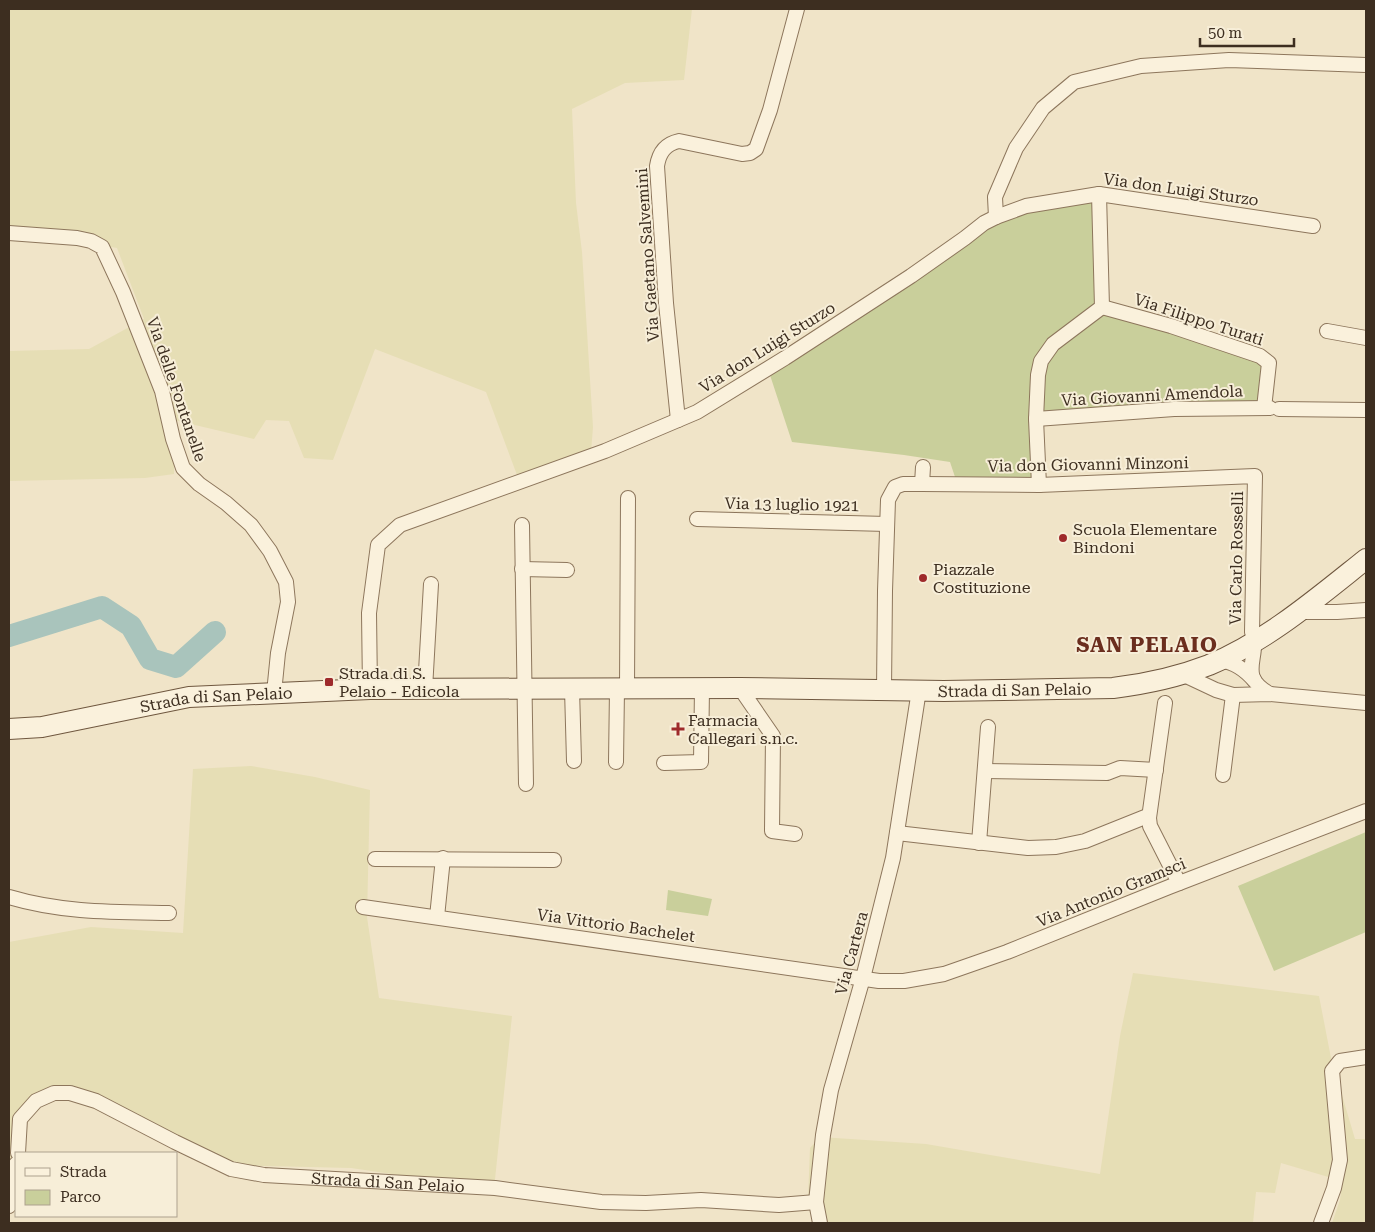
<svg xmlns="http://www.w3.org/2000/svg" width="1375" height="1232" viewBox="0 0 1375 1232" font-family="'Roboto Serif',serif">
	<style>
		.farmland { fill: #e6deb5 }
		.green { fill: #c9cf9b }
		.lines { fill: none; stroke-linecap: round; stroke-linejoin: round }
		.river { stroke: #a9c4bc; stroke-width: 22 }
		.minor-casing { stroke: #8d765c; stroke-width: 16 }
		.secondary-casing { stroke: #6f573f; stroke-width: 22 }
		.minor { stroke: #faf1dc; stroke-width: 14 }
		.secondary { stroke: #faf1dc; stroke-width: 20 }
		.poi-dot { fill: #9e2a2b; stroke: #f7eed8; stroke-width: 2 }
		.labels { text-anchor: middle; stroke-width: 4; stroke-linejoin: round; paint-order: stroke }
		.street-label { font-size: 16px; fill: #3d2e20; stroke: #f7eed8 }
		.poi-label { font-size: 16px; fill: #3d2e20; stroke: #f7eed8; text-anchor: start }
		.district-label { font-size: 21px; font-weight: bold; letter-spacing: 1px; fill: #6b2e1e; stroke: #f7eed8 }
	</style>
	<rect width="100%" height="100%" fill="#f0e4c8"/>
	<g class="farmland">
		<polygon points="9,9 692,9 684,80 625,83 572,109 576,203 582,252 593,427 591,452 520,483 486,392 375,349 333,460 304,458 289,421 266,420 254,439 174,420 174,474 145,478 9,481 9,351 89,349 144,319 117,248 9,230"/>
		<polygon points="251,766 315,777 370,790 367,917 379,998 512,1016 494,1189 351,1168 215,1165 85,1092 49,1092 15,1121 9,1175 9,942 91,927 183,933 193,769"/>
		<polygon points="1133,973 1319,996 1331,1058 1355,1139 1366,1139 1366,1223 1332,1223 1340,1200 1342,1181 1281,1163 1275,1193 1256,1192 1253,1223 815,1223 808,1200 810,1148 820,1137 926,1144 1100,1174 1120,1036"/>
	</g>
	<g class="green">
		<polygon points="1099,194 1102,307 1269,363 1264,408 1039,418 1039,485 957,483 950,462 904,455 792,442 768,369 984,223"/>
		<polygon points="1366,832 1366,932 1274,971 1238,886"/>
		<polygon points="668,890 712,899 708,916 666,910"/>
	</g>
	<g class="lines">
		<polyline class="river" points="9,636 102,607 131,626 150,659 176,667 215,632"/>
		<defs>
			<g id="minor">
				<polyline points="996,217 995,197 1016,148 1043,108 1074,82 1141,66 1229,60 1366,65"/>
				<polyline points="9,233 77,238 91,241 102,247 123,292 162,391 173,439 183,468 199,484 226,503 251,525 270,551 286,582 288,602 278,653 274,693"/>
				<polyline points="1102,307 1171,326 1260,356 1269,363 1264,408"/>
				<polyline points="1327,331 1366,338"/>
				<polyline points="1279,409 1366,410"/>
				<polyline points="1036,419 1174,409 1270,408"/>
				<path d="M678,420L666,303L657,166C659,153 665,144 679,141L742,154L750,153L756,149L770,110L797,9"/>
				<path d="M922,484L1039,485L1255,476L1252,632C1261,658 1236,675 1270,694"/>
				<polyline points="1039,485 1036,419 1038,375 1041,361 1053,344 1102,307 1099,194"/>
				<polyline points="697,519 887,524"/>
				<polyline points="522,525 526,784"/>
				<polyline points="522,569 567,570"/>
				<polyline points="1297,612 1337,612 1366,610"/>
				<path d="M1220,660C1235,663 1244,669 1254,680"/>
				<polyline points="1182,674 1216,690 1233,695 1270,694 1366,703"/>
				<polyline points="740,688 773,736 772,831 795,834"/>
				<polyline points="370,689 369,613 378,545 400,525 605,451 697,412 785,358 911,276 965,238 984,223 996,217 1026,206 1099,194 1313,226"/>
				<polyline points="425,689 431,584"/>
				<polyline points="572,689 574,761"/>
				<polyline points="627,689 628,498"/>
				<polyline points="884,689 885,591 888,500 895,487 903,484 922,484 923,467"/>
				<polyline points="1165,703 1149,818 1150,826 1179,883"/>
				<polyline points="616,762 617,689"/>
				<polyline points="664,763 701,762 702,688"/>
				<polyline points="985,771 1107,773 1120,768 1156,770"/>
				<polyline points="1223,775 1233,695"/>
				<polyline points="897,833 1028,848 1056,847 1085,841 1145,817 1149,818"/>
				<polyline points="979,843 988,727"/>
				<polyline points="375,859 554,860"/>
				<path d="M9,897C63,913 114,912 169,913"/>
				<polyline points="363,907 879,981 904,981 944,974 1007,952 1169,887 1366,811"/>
				<polyline points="437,917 443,858"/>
				<path id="s1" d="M18,1153L20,1119L36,1101L54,1093H70L96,1101L175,1142L231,1169L264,1175L495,1188L601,1202L646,1203L701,1200L779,1205L816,1202"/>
				<polyline points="9,1206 16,1164"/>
				<polyline points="820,1223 816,1202 823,1135 831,1090 863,978 893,858 919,690"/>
				<polyline points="1321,1223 1334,1188 1340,1160 1332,1071 1340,1061 1366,1057"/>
			</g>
			<g id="secondary">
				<path id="s2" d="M9,729L42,727L189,697L370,689L740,688L944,691L1113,688C1146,684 1178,677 1209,665C1267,641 1317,598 1366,559"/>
			</g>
		</defs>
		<use href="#minor" class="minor-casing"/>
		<use href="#secondary" class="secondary-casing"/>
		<use href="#minor" class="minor"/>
		<use href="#secondary" class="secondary"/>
	</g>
	<g class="poi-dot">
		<circle cx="1063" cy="538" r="5"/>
		<circle cx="923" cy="578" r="5"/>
		<rect x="324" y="677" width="10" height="10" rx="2.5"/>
		<path d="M675.5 721.5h5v5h5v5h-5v5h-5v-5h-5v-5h5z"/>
	</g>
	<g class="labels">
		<g class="street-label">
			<text transform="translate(1181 189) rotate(8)" y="6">Via don Luigi Sturzo</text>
			<text transform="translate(647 255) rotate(-94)" y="6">Via Gaetano Salvemini</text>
			<text transform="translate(1199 319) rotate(18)" y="6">Via Filippo Turati</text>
			<text transform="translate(767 347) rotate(-32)" y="6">Via don Luigi Sturzo</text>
			<text transform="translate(177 389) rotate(71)" y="6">Via delle Fontanelle</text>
			<text transform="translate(1152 395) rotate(-3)" y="6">Via Giovanni Amendola</text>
			<text transform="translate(1088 464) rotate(-1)" y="6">Via don Giovanni Minzoni</text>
			<text transform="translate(792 504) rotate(1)" y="6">Via 13 luglio 1921</text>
			<text transform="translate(1236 558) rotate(-89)" y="6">Via Carlo Rosselli</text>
			<text dy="6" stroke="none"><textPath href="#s2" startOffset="1009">Strada di San Pelaio</textPath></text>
			<text dy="6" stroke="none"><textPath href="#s2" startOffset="210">Strada di San Pelaio</textPath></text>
			<text transform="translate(1111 892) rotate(-22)" y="6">Via Antonio Gramsci</text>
			<text transform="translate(616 925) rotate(8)" y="6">Via Vittorio Bachelet</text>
			<text transform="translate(851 953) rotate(-75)" y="6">Via Cartera</text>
			<text dy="6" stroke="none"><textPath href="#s1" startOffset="430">Strada di San Pelaio</textPath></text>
		</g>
		<g class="poi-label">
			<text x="1073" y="535">Scuola Elementare<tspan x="1073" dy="18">Bindoni</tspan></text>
			<text x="933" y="575">Piazzale<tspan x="933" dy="18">Costituzione</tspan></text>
			<text x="339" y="679">Strada di S.<tspan x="339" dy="18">Pelaio - Edicola</tspan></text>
			<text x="688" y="726">Farmacia<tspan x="688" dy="18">Callegari s.n.c.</tspan></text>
		</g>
		<g class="district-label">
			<text x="1147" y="652">SAN PELAIO</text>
		</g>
	</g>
	<rect width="1375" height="1232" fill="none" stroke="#3d2e20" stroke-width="20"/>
	<rect x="15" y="1152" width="162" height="65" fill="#f7eed8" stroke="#ada18e"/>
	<rect x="25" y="1168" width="25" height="8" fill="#faf1dc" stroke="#ada18e"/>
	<text x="60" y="1177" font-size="15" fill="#3d2e20">Strada</text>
	<rect x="25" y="1190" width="25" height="15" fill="#c9cf9b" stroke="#ada18e"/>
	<text x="60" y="1202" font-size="15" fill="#3d2e20">Parco</text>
	<path d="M1200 38v8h94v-8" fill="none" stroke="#3d2e20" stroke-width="2.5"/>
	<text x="1208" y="38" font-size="15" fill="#3d2e20" stroke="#f7eed8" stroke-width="4" paint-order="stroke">50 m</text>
</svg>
